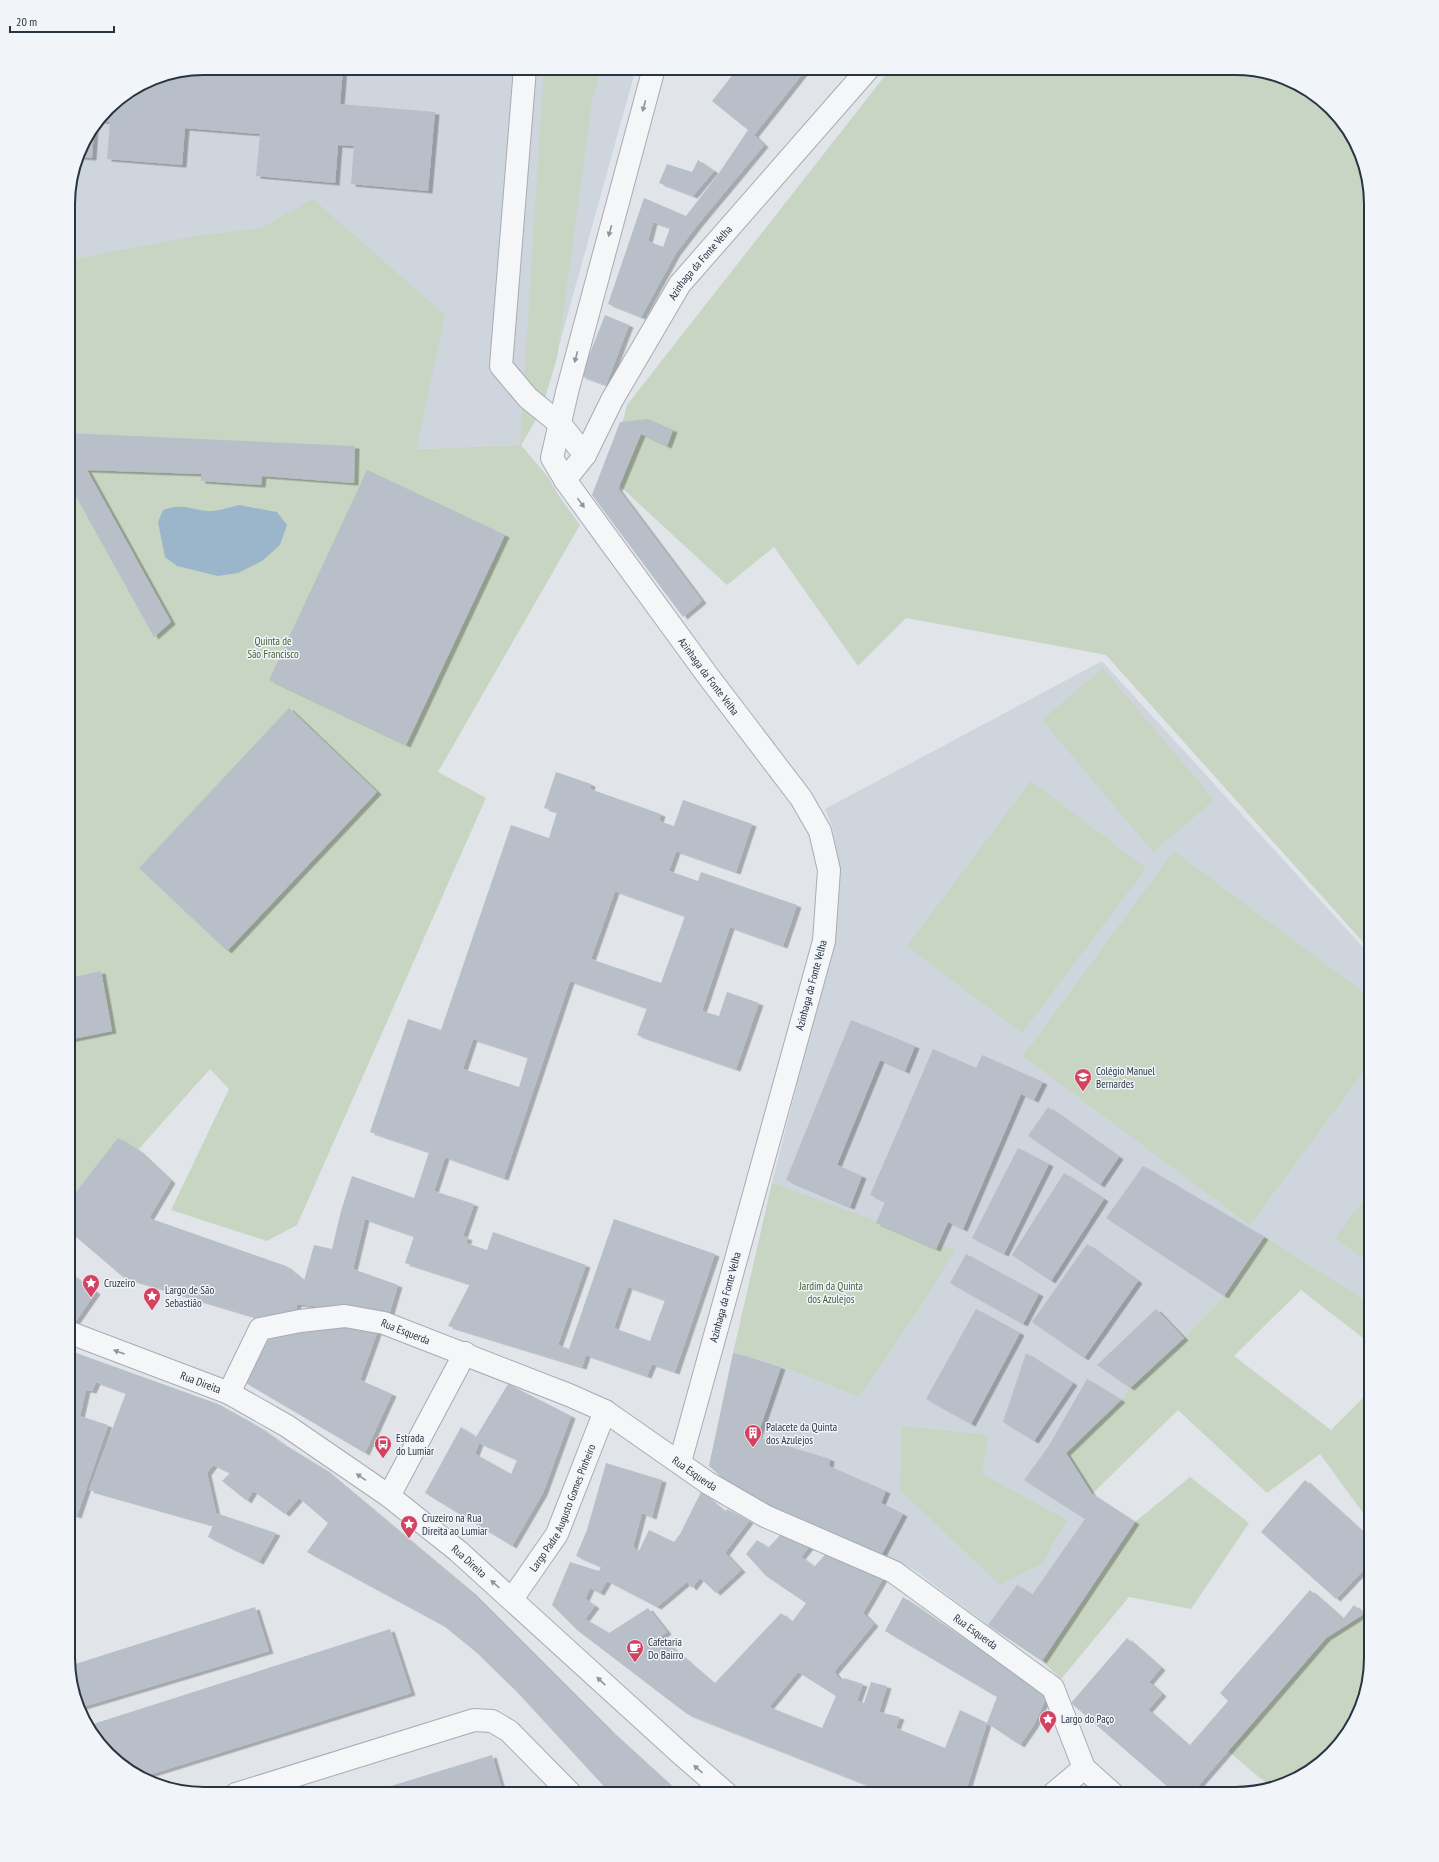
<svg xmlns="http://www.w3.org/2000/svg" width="1439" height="1862" viewBox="0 0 1439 1862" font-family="'PT Sans Narrow',sans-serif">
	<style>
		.built { fill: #cfd5dc }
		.green { fill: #c8d5c2 }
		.water { fill: #9bb5cb }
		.building { fill: #b8bfc8; fill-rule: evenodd; filter: url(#shadow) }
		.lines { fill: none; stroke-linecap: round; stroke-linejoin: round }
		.minor-casing { stroke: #a6acb5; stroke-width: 24 }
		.minor { stroke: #f4f6f8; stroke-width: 22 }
		.oneway { fill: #8e959e }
		.labels { text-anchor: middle; stroke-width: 3; stroke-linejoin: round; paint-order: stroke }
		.street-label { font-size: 11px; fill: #293443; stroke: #f1f4f8 }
		.park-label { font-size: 11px; fill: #405f36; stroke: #f1f4f8 }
		.poi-label { font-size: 11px; fill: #293443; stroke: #f1f4f8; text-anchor: start }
		.rim { fill: none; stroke: #293443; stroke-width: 2 }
	</style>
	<defs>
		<filter id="shadow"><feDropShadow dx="4.5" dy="2.5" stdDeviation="0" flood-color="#0004"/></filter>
	</defs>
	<rect width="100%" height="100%" fill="#e1e5ea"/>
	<g class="built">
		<polygon points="204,68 636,68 541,411 521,445 416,449 68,433 68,195 82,144 114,102 152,78"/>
		<polygon points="1102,661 1371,956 1371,1304 1263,1238 1224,1296 1184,1338 1130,1388 1121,1400 1092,1494 1135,1522 1042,1661 988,1625 913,1569 882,1554 756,1507 709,1466 772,1183 833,942 840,869 832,826 825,809"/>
	</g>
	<g class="green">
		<polygon points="544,68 601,68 592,101 557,358 541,411 521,445 548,477 559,496 580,525 438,772 486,798 297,1225 267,1241 171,1210 229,1089 210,1069 138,1150 118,1139 68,1202 68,260 197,236 261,228 313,199 445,315 416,449 520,445"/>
		<polygon points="891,68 1244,68 1303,86 1348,129 1366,169 1371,204 1371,951 1106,655 906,618 858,666 774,547 727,585 609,476 627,405"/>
		<polygon points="1103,668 1214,800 1153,852 1042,720"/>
		<polygon points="1031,781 1146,868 1022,1033 907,946"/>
		<polygon points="1174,851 1371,998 1371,1061 1250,1225 1023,1056"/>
		<path d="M772,1183L955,1250L919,1309L859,1397C818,1381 776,1361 733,1353Z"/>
		<polygon points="1371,1190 1371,1264 1335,1238"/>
		<polygon points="1264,1237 1371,1304 1371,1344 1301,1290 1234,1356 1331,1430 1371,1390 1371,1524 1320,1454 1267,1493 1178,1410 1092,1494 1066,1453 1121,1400 1130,1388 1184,1338 1224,1296"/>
		<polygon points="902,1426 988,1435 982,1474 1067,1520 1042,1563 1000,1585 900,1490"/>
		<polygon points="1190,1477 1249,1523 1191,1609 1129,1597 1061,1679 1042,1661 1135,1522"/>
		<polygon points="1371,1609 1371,1658 1353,1726 1310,1771 1274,1788 1260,1778 1228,1751 1326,1638"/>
	</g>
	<path class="water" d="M239,505L277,512L287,525L280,545L262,561L238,573L218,576L177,566L165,557L158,522L163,510C185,502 192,511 211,511C219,511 230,507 239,505Z"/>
	<g class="building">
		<polygon points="204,68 343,68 340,104 435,112 428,191 351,184 354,146 338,145 335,183 256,176 260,134 185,128 182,165 107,159 110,122 100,121 114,102 152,78"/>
		<path d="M738,68H807L754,135L764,145L699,223L676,253L641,317L608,304L644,198L686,216L719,173L748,130L712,101ZM653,222L670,228L663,247L648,241Z"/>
		<polygon points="94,128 92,158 79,157 82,144"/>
		<polygon points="698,160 714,171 693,196 659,183 667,164 692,172"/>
		<polygon points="605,315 629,325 606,385 581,376"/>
		<polygon points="648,419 673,430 667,446 641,434 618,489 702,601 683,617 592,495 620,422"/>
		<polygon points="68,433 355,446 354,483 262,476 261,485 201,481 201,474 87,470 171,622 154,637 69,484"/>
		<polygon points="367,470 505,535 406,745 269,680"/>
		<polygon points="289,708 377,792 227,951 139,868"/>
		<path d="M556,772L591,784L590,789L661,814L659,821L674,826L683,800L752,824L736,872L676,851L669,871L698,881L701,872L797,905L783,946L730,927L702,1011L719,1016L727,992L759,1003L736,1069L637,1035L647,1008L570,981L504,1178L445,1157L434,1191L474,1204L463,1236L468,1238L466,1243L487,1250L493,1232L586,1265L558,1345L569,1349L614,1219L715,1254L675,1372L652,1364L647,1376L586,1355L582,1367L448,1326L470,1284L405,1263L414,1236L365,1219L353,1269L398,1285L389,1315L297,1304V1314L268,1321L123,1277L68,1230V1202L118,1138L138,1150L171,1181L149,1218L286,1266L304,1281L314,1245L332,1249L341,1211L352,1176L414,1198L429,1152L370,1132L408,1019L441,1030L511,825L549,838L557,812L544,808ZM615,891L685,916L661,983L591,959ZM473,1039L528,1057L519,1087L463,1069ZM628,1287L665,1300L650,1341L614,1328Z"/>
		<polygon points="101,971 112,1031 68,1040 68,978"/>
		<polygon points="851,1020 915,1046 905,1071 880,1060 837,1165 862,1176 850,1207 786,1180"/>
		<polygon points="933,1049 976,1068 982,1055 1043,1082 1034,1100 1021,1094 963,1229 948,1222 936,1249 876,1223 885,1202 870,1195"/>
		<polygon points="1048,1107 1119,1157 1100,1185 1028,1136"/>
		<polygon points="1018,1148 1049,1164 1004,1254 972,1238"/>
		<polygon points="1143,1166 1264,1237 1224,1296 1106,1218"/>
		<polygon points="1064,1173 1104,1199 1051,1281 1012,1255"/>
		<polygon points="1087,1244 1138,1281 1084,1358 1032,1322"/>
		<polygon points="966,1254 1039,1294 1023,1324 950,1283"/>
		<polygon points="68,1272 96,1292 71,1328 68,1326"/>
		<polygon points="976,1309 1020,1333 971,1424 926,1399"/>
		<polygon points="1156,1309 1184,1338 1130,1388 1097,1365"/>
		<polygon points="333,1321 378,1330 360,1380 392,1394 365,1453 246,1383 270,1336"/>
		<polygon points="68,1350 218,1404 259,1427 283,1444 324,1469 471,1592 611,1732 679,1794 611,1794 517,1692 477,1653 444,1626 307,1552 328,1523 299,1498 285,1514 253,1491 247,1501 222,1481 230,1473 213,1465 207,1473 216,1513 276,1533 259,1562 208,1537 213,1525 89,1490 126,1393 96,1382 92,1391 86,1390 80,1416 108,1425 77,1516 68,1513 68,1440 75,1420 68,1419"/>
		<polygon points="733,1353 746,1356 781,1367 757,1437 830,1459 829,1466 886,1491 881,1503 903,1514 882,1554 756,1507 709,1466"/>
		<polygon points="1026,1353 1073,1383 1034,1441 1003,1422"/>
		<polygon points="1087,1379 1121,1400 1066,1453 1092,1494 1135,1522 1042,1661 988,1625 1017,1585 1032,1595 1085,1519 1024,1480 1048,1447"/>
		<path d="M508,1384L571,1416L543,1493L512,1546L425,1493L461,1427L476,1437ZM479,1443L517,1460L511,1474L475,1454Z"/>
		<path d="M606,1463L662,1480L652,1517L642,1513L633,1547L639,1551L649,1530L674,1542L680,1534L701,1492L725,1512L727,1509L749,1521L725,1553L741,1570L716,1593L700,1578L692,1588L687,1582L657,1607L607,1581L600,1593L590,1588L585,1599L595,1606L585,1619L609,1633L648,1608L667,1632L660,1637L714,1684L781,1613L792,1622L806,1603L766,1576L746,1554L757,1540L768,1548L784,1531L813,1542L801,1557L814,1567L830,1549L884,1577L863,1613L874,1624L834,1672L842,1682L844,1678L863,1684L857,1701L864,1703L871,1682L887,1686L879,1712L900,1717L896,1728L945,1748L960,1710L987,1723L965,1794H897L877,1789L687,1714L577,1630L552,1605L570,1562L599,1571L601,1567L576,1556L587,1530ZM798,1672L836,1696L822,1728L769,1707Z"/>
		<polygon points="1305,1480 1371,1540 1371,1562 1336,1599 1261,1532"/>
		<polygon points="1310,1590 1343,1619 1354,1605 1364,1614 1326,1638 1191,1794 1176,1794 1071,1703 1127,1638 1161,1668 1149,1682 1162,1694 1148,1710 1189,1746 1228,1701 1220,1693"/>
		<polygon points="903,1597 1010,1670 1046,1698 1034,1725 1020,1745 987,1723 997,1697 885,1631"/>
		<polygon points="255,1607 269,1651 79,1708 73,1693 69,1666"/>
		<polygon points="390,1629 411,1693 142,1777 136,1776 91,1733 87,1726"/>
		<polygon points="492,1755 503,1794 365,1794"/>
	</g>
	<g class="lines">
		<defs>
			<g id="minor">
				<polyline points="525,68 501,366 528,398 560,424 585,455"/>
				<path id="s1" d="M654,68L567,392L552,458L565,480L708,676L801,798L820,831L829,870L824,941L680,1462"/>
				<path id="s2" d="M565,480L585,455L612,400L680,284L869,68"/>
				<path id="s3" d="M68,1332L229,1393L287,1426L389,1496L458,1551L679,1752L727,1794"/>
				<path id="s4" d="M229,1393L260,1329L300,1321L345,1316L384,1323L569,1395L605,1411L708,1483L765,1516L894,1572L1053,1688L1084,1768L1113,1794"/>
				<polyline points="389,1496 465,1353"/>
				<path id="s5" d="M512,1599L557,1534L605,1411"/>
				<polyline points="236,1794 474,1720 492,1721 509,1731 571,1794"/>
				<polyline points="1053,1794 1084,1768"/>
			</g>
		</defs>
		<use href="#minor" class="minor-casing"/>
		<use href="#minor" class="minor"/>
	</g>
	<defs><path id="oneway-solid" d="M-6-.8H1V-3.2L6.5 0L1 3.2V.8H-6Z"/></defs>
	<g class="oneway">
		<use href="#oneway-solid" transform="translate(644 106) rotate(105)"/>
		<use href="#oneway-solid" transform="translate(610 231) rotate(105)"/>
		<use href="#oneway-solid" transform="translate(576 357) rotate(105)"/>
		<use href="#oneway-solid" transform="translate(581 503) rotate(54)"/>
		<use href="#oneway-solid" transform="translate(119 1352) rotate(-160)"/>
		<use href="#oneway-solid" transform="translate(361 1477) rotate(-145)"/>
		<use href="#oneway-solid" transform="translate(495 1584) rotate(-138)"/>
		<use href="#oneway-solid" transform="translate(601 1681) rotate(-137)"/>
		<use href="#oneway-solid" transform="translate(698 1769) rotate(-139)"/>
	</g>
	<defs>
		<symbol id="school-pin" viewBox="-11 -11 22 30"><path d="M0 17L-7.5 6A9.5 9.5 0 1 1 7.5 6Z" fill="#d34361" stroke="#f1f4f8"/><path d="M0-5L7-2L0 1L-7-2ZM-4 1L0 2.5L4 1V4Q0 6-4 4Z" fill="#fff"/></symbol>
		<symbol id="sight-pin" viewBox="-11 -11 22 30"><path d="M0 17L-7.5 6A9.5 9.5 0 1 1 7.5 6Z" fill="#d34361" stroke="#f1f4f8"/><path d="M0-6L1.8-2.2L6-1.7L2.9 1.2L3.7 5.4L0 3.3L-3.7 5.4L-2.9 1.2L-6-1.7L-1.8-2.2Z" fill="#fff"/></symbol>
		<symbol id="building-pin" viewBox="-11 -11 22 30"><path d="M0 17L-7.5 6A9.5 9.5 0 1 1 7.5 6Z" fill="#d34361" stroke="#f1f4f8"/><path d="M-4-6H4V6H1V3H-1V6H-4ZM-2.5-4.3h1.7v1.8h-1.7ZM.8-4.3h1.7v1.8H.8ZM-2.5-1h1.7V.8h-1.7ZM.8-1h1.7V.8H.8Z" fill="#fff"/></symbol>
		<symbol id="bus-pin" viewBox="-11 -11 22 30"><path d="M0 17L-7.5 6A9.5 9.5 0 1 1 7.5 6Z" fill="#d34361" stroke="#f1f4f8"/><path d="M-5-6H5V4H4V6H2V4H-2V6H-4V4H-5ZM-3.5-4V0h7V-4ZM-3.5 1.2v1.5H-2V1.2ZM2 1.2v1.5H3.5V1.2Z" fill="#fff"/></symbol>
		<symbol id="cafe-pin" viewBox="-11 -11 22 30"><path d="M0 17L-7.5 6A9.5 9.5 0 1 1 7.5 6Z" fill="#d34361" stroke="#f1f4f8"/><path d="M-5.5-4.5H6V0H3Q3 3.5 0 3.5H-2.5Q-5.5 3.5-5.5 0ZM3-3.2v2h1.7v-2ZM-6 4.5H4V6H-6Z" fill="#fff"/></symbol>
	</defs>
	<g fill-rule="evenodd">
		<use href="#school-pin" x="1073" y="1067" width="20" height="27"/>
		<use href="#sight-pin" x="81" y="1273" width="20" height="27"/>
		<use href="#sight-pin" x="142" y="1286" width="20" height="27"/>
		<use href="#building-pin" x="743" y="1423" width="20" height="27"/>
		<use href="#bus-pin" x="373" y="1434" width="20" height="27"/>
		<use href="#sight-pin" x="399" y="1514" width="20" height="27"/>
		<use href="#cafe-pin" x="625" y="1638" width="20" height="27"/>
		<use href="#sight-pin" x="1038" y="1709" width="20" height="27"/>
	</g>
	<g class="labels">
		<g class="street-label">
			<text dy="4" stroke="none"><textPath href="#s2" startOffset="257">Azinhaga da Fonte Velha</textPath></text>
			<text dy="4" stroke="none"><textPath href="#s1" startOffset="672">Azinhaga da Fonte Velha</textPath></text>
			<text transform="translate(811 985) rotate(-75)" y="4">Azinhaga da Fonte Velha</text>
			<text transform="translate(725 1297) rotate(-75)" y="4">Azinhaga da Fonte Velha</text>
			<text dy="4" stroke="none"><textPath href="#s4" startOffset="220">Rua Esquerda</textPath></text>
			<text dy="4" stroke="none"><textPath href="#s3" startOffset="142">Rua Direita</textPath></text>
			<text dy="4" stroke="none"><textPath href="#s4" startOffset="544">Rua Esquerda</textPath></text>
			<text dy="4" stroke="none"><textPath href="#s5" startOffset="105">Largo Padre Augusto Gomes Pinheiro</textPath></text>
			<text dy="4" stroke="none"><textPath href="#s3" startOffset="466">Rua Direita</textPath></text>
			<text dy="4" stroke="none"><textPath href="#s4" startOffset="868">Rua Esquerda</textPath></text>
		</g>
		<g class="park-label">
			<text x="273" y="645">Quinta de<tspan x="273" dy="13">São Francisco</tspan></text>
			<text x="831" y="1290">Jardim da Quinta<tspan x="831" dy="13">dos Azulejos</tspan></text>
		</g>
		<g class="poi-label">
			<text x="1096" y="1075">Colégio Manuel<tspan x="1096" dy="13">Bernardes</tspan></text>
			<text x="104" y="1287">Cruzeiro</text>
			<text x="165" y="1294">Largo de São<tspan x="165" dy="13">Sebastião</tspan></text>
			<text x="766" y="1431">Palacete da Quinta<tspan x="766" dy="13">dos Azulejos</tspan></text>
			<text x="396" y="1442">Estrada<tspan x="396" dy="13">do Lumiar</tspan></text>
			<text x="422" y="1522">Cruzeiro na Rua<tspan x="422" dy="13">Direita ao Lumiar</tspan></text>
			<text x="648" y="1646">Cafetaria<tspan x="648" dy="13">Do Bairro</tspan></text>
			<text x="1061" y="1723">Largo do Paço</text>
		</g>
	</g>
	<path d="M0 0H1439V1862H0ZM204 75H1235A129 129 0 0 1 1364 204V1658A129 129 0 0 1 1235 1787H204A129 129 0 0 1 75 1658V204A129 129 0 0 1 204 75Z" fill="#f1f4f8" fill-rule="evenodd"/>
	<path class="rim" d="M204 75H1235A129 129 0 0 1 1364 204V1658A129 129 0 0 1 1235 1787H204A129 129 0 0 1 75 1658V204A129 129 0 0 1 204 75Z"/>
	<path d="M10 26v6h104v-6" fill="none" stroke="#293443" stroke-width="2"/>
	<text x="16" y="26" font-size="12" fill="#293443" stroke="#f1f4f8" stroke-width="3" paint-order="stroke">20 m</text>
</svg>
